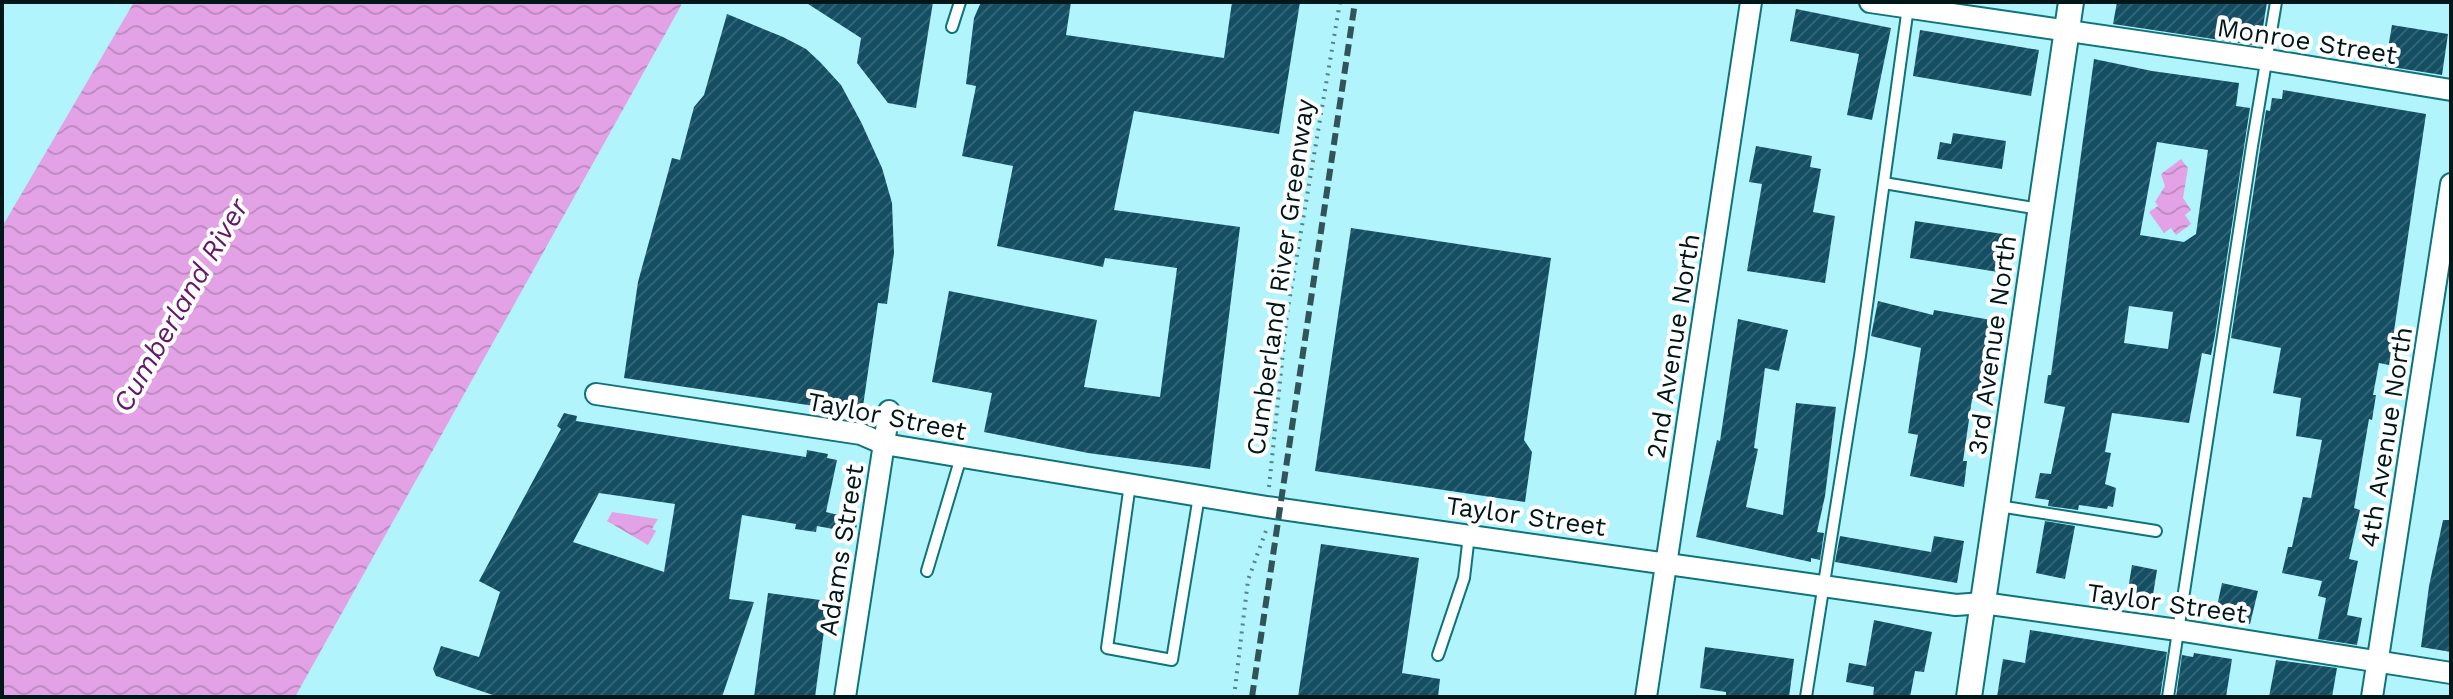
<svg xmlns="http://www.w3.org/2000/svg" width="2453" height="699" viewBox="0 0 2453 699" font-family="'Work Sans',sans-serif">
	<style>
		.water { fill: url(#water-waves) }
		.building { fill: url(#building-hatch); fill-rule: evenodd }
		.lines { fill: none; stroke-linecap: round; stroke-linejoin: round }
		.service-casing { stroke: #0d737c; stroke-width: 14 }
		.minor-casing { stroke: #0d737c; stroke-width: 24 }
		.tertiary-casing { stroke: #0d737c; stroke-width: 28 }
		.path { stroke: #568288; stroke-width: 4; stroke-dasharray: 2 6; stroke-linecap: butt }
		.service { stroke: #fff; stroke-width: 10 }
		.minor { stroke: #fff; stroke-width: 20 }
		.tertiary { stroke: #fff; stroke-width: 24 }
		.rail { stroke: #315459; stroke-width: 6; stroke-dasharray: 12 6; stroke-linecap: butt }
		.labels { text-anchor: middle; stroke-width: 8; stroke-linejoin: round; paint-order: stroke }
		.street-label { font-size: 26px; fill: #00171a; stroke: #fff }
		.water-label { font-size: 28px; font-style: italic; fill: #641869; stroke: #fff }
	</style>
	<defs>
		<pattern id="water-waves" width="16" height="10" patternUnits="userSpaceOnUse" patternTransform="scale(2)"><rect width="16" height="10" fill="#e2a2e5"/><path d="M0 5q4-4 8 0t8 0" fill="none" stroke="#c08bc4"/></pattern>
		<pattern id="building-hatch" width="6" height="6" patternUnits="userSpaceOnUse" patternTransform="scale(2)"><rect width="6" height="6" fill="#134e62"/><path d="M-1 1l2-2M0 6l6-6M5 7l2-2" fill="none" stroke="#336374"/></pattern>
	</defs>
	<rect width="100%" height="100%" fill="#b2f4fc"/>
	<g class="water">
		<polygon points="134,2 683,2 295,697 2,697 2,227"/>
		<polygon points="2181,159 2188,168 2183,198 2191,210 2185,215 2191,224 2176,235 2171,228 2164,233 2149,212 2158,206 2155,202 2165,186 2161,174"/>
		<polygon points="612,512 658,519 652,529 656,531 648,545 607,521"/>
	</g>
	<g class="building">
		<polygon points="805,2 933,2 916,108 888,103 857,63 861,38"/>
		<polygon points="981,2 1071,2 1066,35 1224,58 1232,2 1300,2 1279,134 1134,111 1114,210 1240,227 1210,469 1088,453 984,432 992,393 932,382 949,291 1097,320 1084,387 1160,397 1177,268 1105,258 1103,267 997,246 1013,166 962,156 976,86 966,84 974,18"/>
		<polygon points="2117,2 2267,2 2260,46 2113,24"/>
		<polygon points="1796,9 1891,28 1872,120 1847,115 1859,54 1790,41"/>
		<polygon points="727,14 783,37 806,49 820,62 841,85 861,122 882,168 892,203 894,253 887,304 878,303 862,413 624,378 638,282 672,158 680,160 694,107 704,95"/>
		<polygon points="2392,25 2448,34 2442,75 2385,66"/>
		<polygon points="1920,30 2039,50 2031,96 1913,76"/>
		<path d="M2094,59L2152,71L2239,83L2236,106L2250,108L2215,335L2211,355L2202,353L2189,423L2112,413L2105,452L2111,453L2105,484L2116,488L2113,507L2108,506L2107,509L2079,505L2078,510L2048,506L2049,500L2035,498L2040,473L2051,474L2065,407L2044,403L2048,375H2051ZM2157,142L2208,150L2196,234L2184,242L2140,235ZM2129,306L2173,312L2168,349L2124,343Z"/>
		<polygon points="2283,90 2426,114 2389,365 2379,363 2373,395 2376,395 2372,420 2369,419 2354,508 2360,510 2349,559 2358,561 2347,615 2362,618 2357,645 2318,639 2326,598 2318,596 2322,581 2282,573 2288,547 2292,547 2303,497 2311,498 2322,440 2296,436 2301,398 2273,393 2281,348 2231,338 2266,110 2270,111 2272,98 2282,99"/>
		<polygon points="1953,133 2006,141 2002,169 1937,159 1940,142 1951,144"/>
		<polygon points="1756,146 1812,156 1810,167 1821,169 1813,212 1835,216 1825,283 1747,271 1762,184 1749,182"/>
		<polygon points="1915,221 2003,234 1998,272 1910,258"/>
		<polygon points="1351,228 1551,258 1524,440 1532,452 1525,502 1315,471"/>
		<polygon points="1878,301 1933,315 1934,310 1991,320 1979,399 1972,399 1963,461 1967,461 1964,487 1910,476 1918,435 1908,433 1921,348 1871,336"/>
		<polygon points="1738,319 1788,330 1779,371 1765,368 1754,448 1758,449 1746,507 1783,515 1796,403 1836,407 1825,496 1817,532 1824,533 1820,560 1811,558 1811,562 1696,537 1717,440 1720,441"/>
		<path d="M564,413L577,416L576,421L806,457L807,450L828,454L827,458L837,460L826,512L858,520L855,533L817,526L816,532L795,529L796,524L742,515L729,599L754,602L722,697H499L436,676L433,669L441,646L479,657L500,592L479,581L561,429L557,426ZM599,493L675,504L664,572L573,542Z"/>
		<polygon points="2443,520 2451,520 2451,652 2421,647 2429,586"/>
		<polygon points="2045,521 2075,526 2065,579 2036,573"/>
		<polygon points="1840,536 1931,552 1934,536 1964,541 1957,583 1835,562"/>
		<polygon points="1321,544 1419,558 1402,673 1440,679 1438,697 1298,697"/>
		<polygon points="2132,565 2157,570 2151,607 2126,602"/>
		<polygon points="2222,583 2258,591 2250,624 2215,616"/>
		<polygon points="768,593 828,601 815,697 754,697"/>
		<polygon points="1874,620 1932,632 1924,672 1915,671 1910,697 1873,697 1874,687 1846,682 1849,663 1866,666"/>
		<polygon points="2030,630 2167,652 2160,697 1997,697 2003,659 2025,663"/>
		<polygon points="1705,647 1794,659 1789,697 1726,697 1726,692 1700,688"/>
		<polygon points="2194,653 2232,659 2226,697 2176,697 2182,655 2193,657"/>
		<polygon points="2276,660 2337,668 2332,697 2269,697"/>
	</g>
	<g class="lines">
		<defs>
			<g id="service">
				<polyline points="952,27 960,2"/>
				<polyline points="1884,183 2039,209"/>
				<polyline points="1130,484 1107,648 1172,660 1199,496"/>
				<polyline points="1999,506 2156,531"/>
				<polyline points="927,571 961,457"/>
				<polyline points="1438,655 1464,578 1469,535"/>
				<polyline points="1806,697 1860,356 1908,7"/>
				<polyline points="2168,697 2252,146 2276,2"/>
			</g>
			<g id="minor">
				<polyline points="1870,2 2268,60 2451,90"/>
				<polyline points="596,394 861,434 884,444 1267,507 1956,605 1983,603 2178,630 2451,673"/>
				<polyline points="845,697 889,411"/>
				<polyline points="1646,697 1751,2"/>
				<polyline points="2372,697 2451,184"/>
			</g>
			<polyline id="tertiary" points="1969,697 2071,2"/>
		</defs>
		<use href="#service" class="service-casing"/>
		<use href="#minor" class="minor-casing"/>
		<use href="#tertiary" class="tertiary-casing"/>
		<g class="path">
			<polyline points="1269,487 1287,314 1340,2"/>
			<polyline points="1234,697 1248,580 1267,528"/>
		</g>
		<use href="#service" class="service"/>
		<use href="#minor" class="minor"/>
		<use href="#tertiary" class="tertiary"/>
		<polyline class="rail" points="1252,697 1355,2"/>
	</g>
	<g class="labels">
		<g class="street-label">
			<text transform="translate(2307 41) rotate(9)" y="9">Monroe Street</text>
			<text transform="translate(1280 277) rotate(-82)" y="9">Cumberland River Greenway</text>
			<text transform="translate(1992 345) rotate(-82)" y="9">3rd Avenue North</text>
			<text transform="translate(1673 346) rotate(-81)" y="9">2nd Avenue North</text>
			<text transform="translate(887 416) rotate(11)" y="9">Taylor Street</text>
			<text transform="translate(2386 437) rotate(-81)" y="9">4th Avenue North</text>
			<text transform="translate(1526 516) rotate(8)" y="9">Taylor Street</text>
			<text transform="translate(841 550) rotate(-81)" y="9">Adams Street</text>
			<text transform="translate(2167 603) rotate(8)" y="9">Taylor Street</text>
		</g>
		<g class="water-label">
			<text transform="translate(180 305) rotate(-60)" y="10">Cumberland River</text>
		</g>
	</g>
	<rect width="2453" height="699" fill="none" stroke="#00171a" stroke-width="8"/>
</svg>
